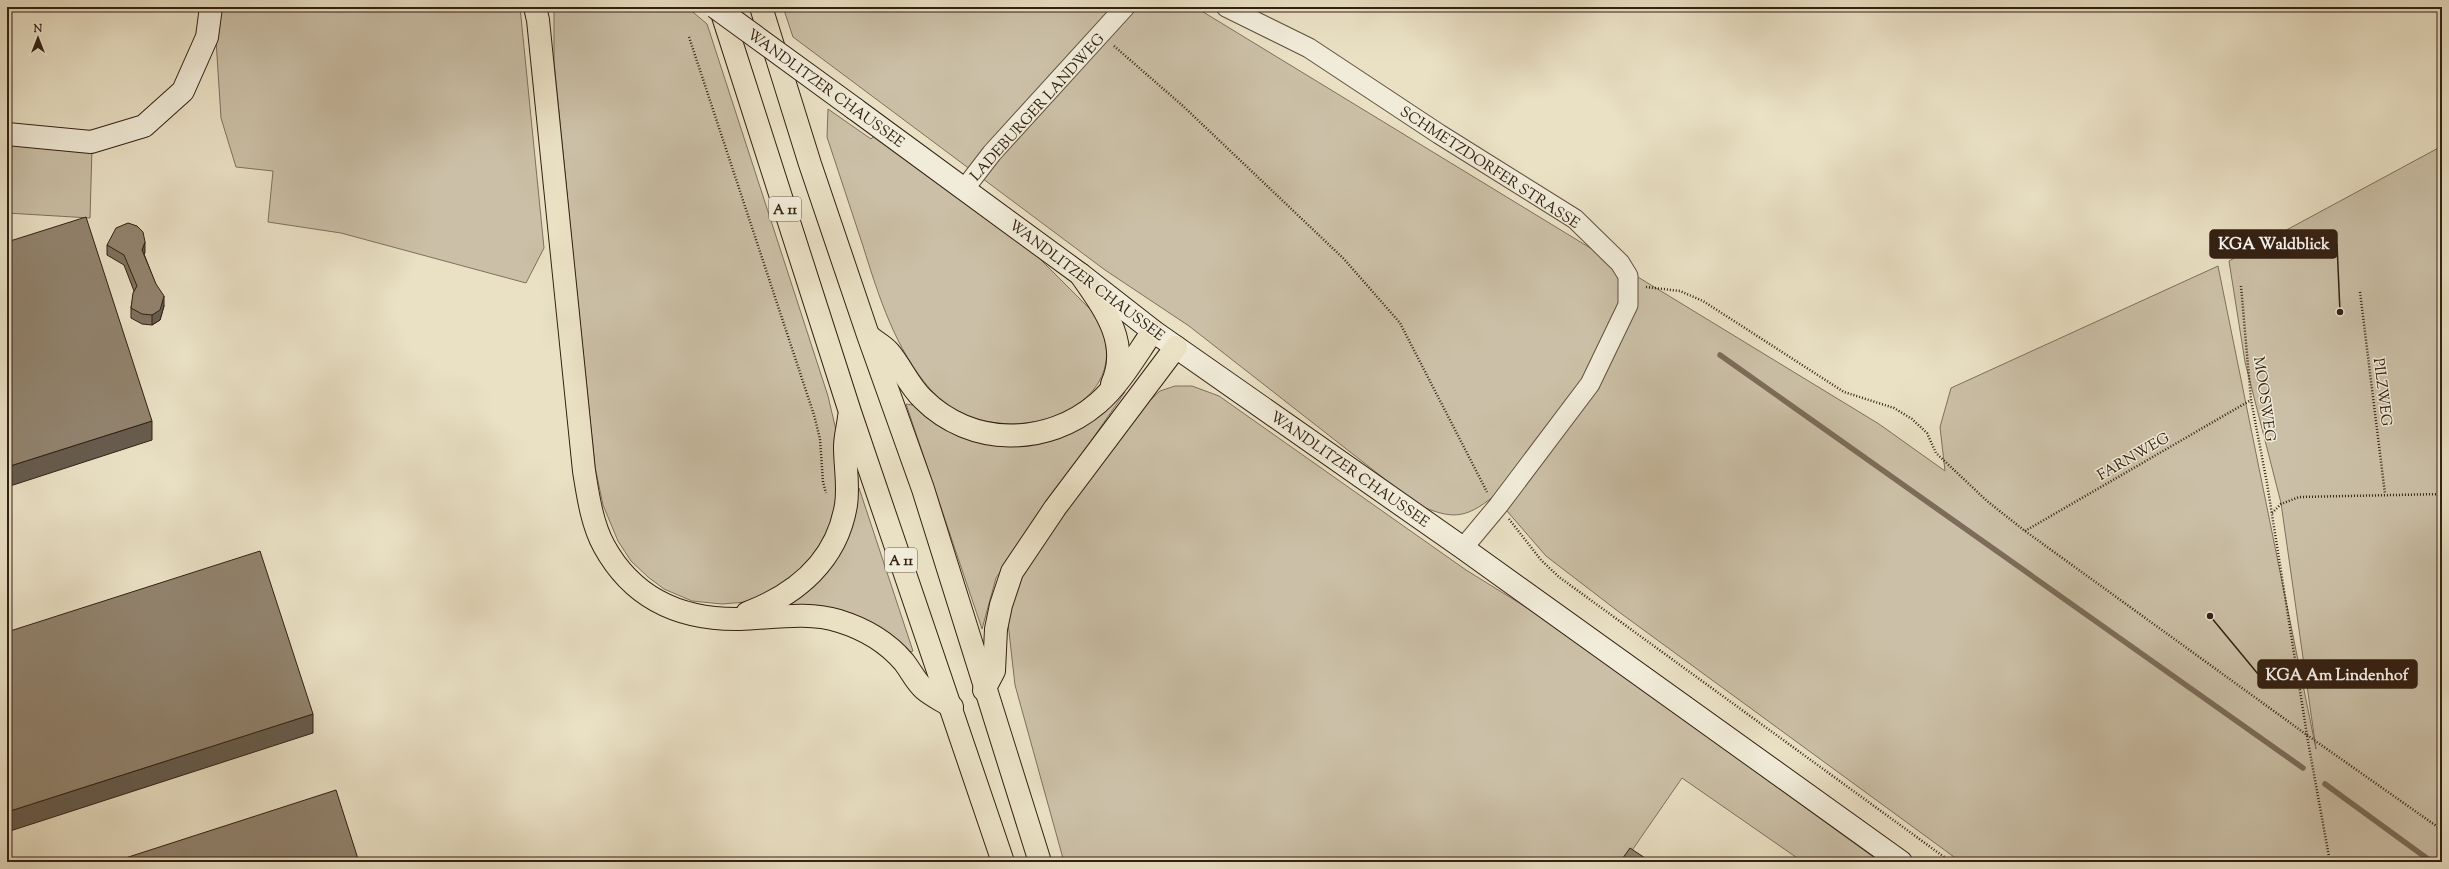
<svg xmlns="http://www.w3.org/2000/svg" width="2449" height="869" viewBox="0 0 2449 869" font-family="'Sorts Mill Goudy',serif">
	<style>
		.green { fill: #cbc0a7; stroke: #7f705c }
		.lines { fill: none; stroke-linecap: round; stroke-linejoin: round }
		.stream { stroke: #7c6c59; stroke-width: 5.5 }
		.street-casing { stroke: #61503f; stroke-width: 21 }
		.secondary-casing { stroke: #332012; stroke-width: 24 }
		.highway-casing { stroke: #332012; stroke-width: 24 }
		.path { stroke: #332012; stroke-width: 2.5; stroke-dasharray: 1 2; stroke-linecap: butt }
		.street { stroke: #f1ecd9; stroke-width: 19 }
		.secondary { stroke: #f1ecd9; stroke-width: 22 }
		.highway { stroke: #eae1c5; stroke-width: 22 }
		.secondary-bridge-casing { stroke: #332012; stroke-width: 24; stroke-linecap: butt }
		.secondary-bridge { stroke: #f1ecd9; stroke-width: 22 }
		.wall { fill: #7e725f; stroke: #332012 }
		.shaded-wall { fill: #665c4e; stroke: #332012 }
		.building { fill: #92846f; stroke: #332012 }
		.labels { text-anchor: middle; stroke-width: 3; stroke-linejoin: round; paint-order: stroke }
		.shield { fill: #f1ecd9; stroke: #6c5d4e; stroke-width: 1 }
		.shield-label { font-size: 14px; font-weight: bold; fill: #332012 }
		.street-label { font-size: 15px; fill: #332012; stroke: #f1ecd9 }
		.leader { fill: none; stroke: #332012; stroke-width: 1.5 }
		.callout-dot { fill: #332012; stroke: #f1ecd9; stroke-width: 1.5 }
		.callout { fill: #332012; stroke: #332012; stroke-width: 1.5 }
		.callout-label { font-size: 16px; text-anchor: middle; font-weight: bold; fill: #fff }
	</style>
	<rect width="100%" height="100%" fill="#eae1c5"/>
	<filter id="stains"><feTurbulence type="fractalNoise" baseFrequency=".005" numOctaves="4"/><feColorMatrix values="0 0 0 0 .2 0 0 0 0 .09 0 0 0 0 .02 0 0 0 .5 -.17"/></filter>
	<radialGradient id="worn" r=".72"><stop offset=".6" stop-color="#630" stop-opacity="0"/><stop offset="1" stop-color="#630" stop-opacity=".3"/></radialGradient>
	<g class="green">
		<polygon points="219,7 520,7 544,248 526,283 341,233 268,222 273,171 236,167 221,118 216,40"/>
		<polygon points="554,7 687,7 707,24 828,396 838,439 839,504 823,545 790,582 746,602 722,604 692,601 664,589 648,577 631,561 618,541 603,505 595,467 572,244 554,61"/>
		<path d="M783,7H1195L1879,424L1945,471L1940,427L1951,388L2218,266L2316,749L2281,503L2245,362L2229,261L2442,146V862H1961L1619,612L1546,556L1494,496C1464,520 1452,519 1418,505L1189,326L1105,270L793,37Z"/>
		<path d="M828,109L871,139L874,136L1030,249L1092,311C1155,407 996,464 931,390C895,349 879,297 863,246C851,210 839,173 827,137Z"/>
		<polygon points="7,141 92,147 90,218 7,213"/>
		<polygon points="1175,386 1192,386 1219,396 1466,570 1550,622 1880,862 1803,862 1682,778 1624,862 1064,862 1015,685 1008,623 1019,578 1056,519 1147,403 1160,391"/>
		<path d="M1125,392L996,578L982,629L906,404C924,405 935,421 950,430C989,452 1047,451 1084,425C1098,415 1111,403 1125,392Z"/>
		<polygon points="859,488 913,651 906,653 784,608 854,508"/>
	</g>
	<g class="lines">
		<g class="stream">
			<polyline points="1720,355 2303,768"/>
			<polyline points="2325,784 2432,862"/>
		</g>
		<defs>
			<g id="street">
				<polyline points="1226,7 1309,48 1439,134 1575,219 1620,263 1628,276 1628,305 1590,384 1498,506 1463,548"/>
				<polyline points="965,188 992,153 1125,7"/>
			</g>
			<g id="secondary">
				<polyline points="855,109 1080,274 1153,331 1463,548 1901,862"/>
				<polyline points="7,134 91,142 144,126 183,91 207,37 211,7"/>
			</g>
			<g id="highway">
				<path d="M535,7L538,20L584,471C588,496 592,524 604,546C633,599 681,620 740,619C771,618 809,611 839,621C865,629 887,642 904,662C911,671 916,682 924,689C932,696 943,701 952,707"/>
				<polyline points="720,7 850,412 1003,862"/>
				<polyline points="761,7 810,164 868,335 923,489 1040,862"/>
				<path d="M1080,274C1103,307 1131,342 1112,384"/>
				<path d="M870,337C876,342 884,346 889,352C901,366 909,386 923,399C971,447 1047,447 1098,403C1120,384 1136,355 1153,331"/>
				<path d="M747,613C797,594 837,560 846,505C849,485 845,466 845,447C845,437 848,427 849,417"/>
				<polyline points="984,690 994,671 996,629 1001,605 1012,572 1055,508 1176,347"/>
			</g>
		</defs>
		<use href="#street" class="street-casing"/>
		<use href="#secondary" class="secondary-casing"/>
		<use href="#highway" class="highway-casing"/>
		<g class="path">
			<polyline points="689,37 814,415 820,439 823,482 826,493"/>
			<polyline points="1114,46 1183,106 1344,259 1400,323 1487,492"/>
			<polyline points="1646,287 1680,291 1703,301 1844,392 1894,408 1912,419 1927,433 1936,453 1987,501 2025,531 2307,735 2267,483 2251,400 2241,286"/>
			<polyline points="2360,292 2385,494"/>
			<polyline points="2272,513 2281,504 2299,497 2442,494"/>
			<polyline points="1509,519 1541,560 1559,577 1951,862"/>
			<polyline points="2025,531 2251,400"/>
			<polyline points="2307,735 2442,830"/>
			<polyline points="2307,736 2330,862"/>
		</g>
		<use href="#street" class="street"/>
		<use href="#secondary" class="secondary"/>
		<use href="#highway" class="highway"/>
		<defs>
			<polyline id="secondary-bridge" points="715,7 855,109"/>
		</defs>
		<use href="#secondary-bridge" class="secondary-bridge-casing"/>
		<use href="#secondary-bridge" class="secondary-bridge"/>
	</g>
	<polygon class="wall" points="107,245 145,252 144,254 164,306 160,320 152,325 142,324 131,318 131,308 134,291 124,265 107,255"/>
	<g class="shaded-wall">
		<polygon points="145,242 145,252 142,260 142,250"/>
		<polygon points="164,296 164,306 160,320 152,325 152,315"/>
		<polygon points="152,421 152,440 7,487 7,467"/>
		<polygon points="313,714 313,733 7,832 7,812"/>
	</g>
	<g class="building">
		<polygon points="86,217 152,421 7,467 7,242"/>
		<polygon points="128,223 137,226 143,232 145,242 142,250 156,284 164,296 160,310 152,315 142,314 131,308 133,293 137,286 124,255 107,245 116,228"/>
		<polygon points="260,551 313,714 7,812 7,632"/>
		<polygon points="336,790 359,862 113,862"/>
		<polygon points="1630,848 1651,862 1620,862"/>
	</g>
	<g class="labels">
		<g class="shield">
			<rect x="769" y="197" width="32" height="24" rx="3"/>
			<rect x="885" y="548" width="32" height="24" rx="3"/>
		</g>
		<g class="shield-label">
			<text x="785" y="214">A 11</text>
			<text x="901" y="565">A 11</text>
		</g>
		<g class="street-label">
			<text transform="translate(826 88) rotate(36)" y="5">WANDLITZER CHAUSSEE</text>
			<text transform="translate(1037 107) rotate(-48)" y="5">LADEBURGER LANDWEG</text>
			<text transform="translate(1490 167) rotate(33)" y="5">SCHMETZDORFER STRASSE</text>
			<text transform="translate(1087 280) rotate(37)" y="5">WANDLITZER CHAUSSEE</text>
			<text transform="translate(2383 392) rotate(83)" y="5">PILZWEG</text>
			<text transform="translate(2265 399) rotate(82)" y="5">MOOSWEG</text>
			<text transform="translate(2133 456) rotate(-30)" y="5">FARNWEG</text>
			<text transform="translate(1350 469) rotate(35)" y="5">WANDLITZER CHAUSSEE</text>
		</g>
	</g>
	<path class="leader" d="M2340 312L2337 244M2210 616L2258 674"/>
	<g class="callout-dot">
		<circle cx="2340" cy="312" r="4"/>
		<circle cx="2210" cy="616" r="4"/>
	</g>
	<g class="callout">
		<rect x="2210" y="230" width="127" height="28" rx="4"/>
		<rect x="2258" y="660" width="159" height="28" rx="4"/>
	</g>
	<g class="callout-label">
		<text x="2274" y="249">KGA Waldblick</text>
		<text x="2337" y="680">KGA Am Lindenhof</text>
	</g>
	<rect width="2449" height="869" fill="none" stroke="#eae1c5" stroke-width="24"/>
	<rect x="8" y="8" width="2433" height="853" fill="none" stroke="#332012" stroke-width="2"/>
	<rect x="12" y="12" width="2425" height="845" fill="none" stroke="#332012"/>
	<g transform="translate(38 38)" stroke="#f1ecd9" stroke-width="3" paint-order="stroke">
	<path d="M0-3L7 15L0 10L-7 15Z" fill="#332012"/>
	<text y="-6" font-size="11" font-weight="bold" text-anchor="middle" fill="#332012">N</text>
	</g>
	<rect width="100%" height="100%" filter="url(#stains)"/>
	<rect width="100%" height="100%" fill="url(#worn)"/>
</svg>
